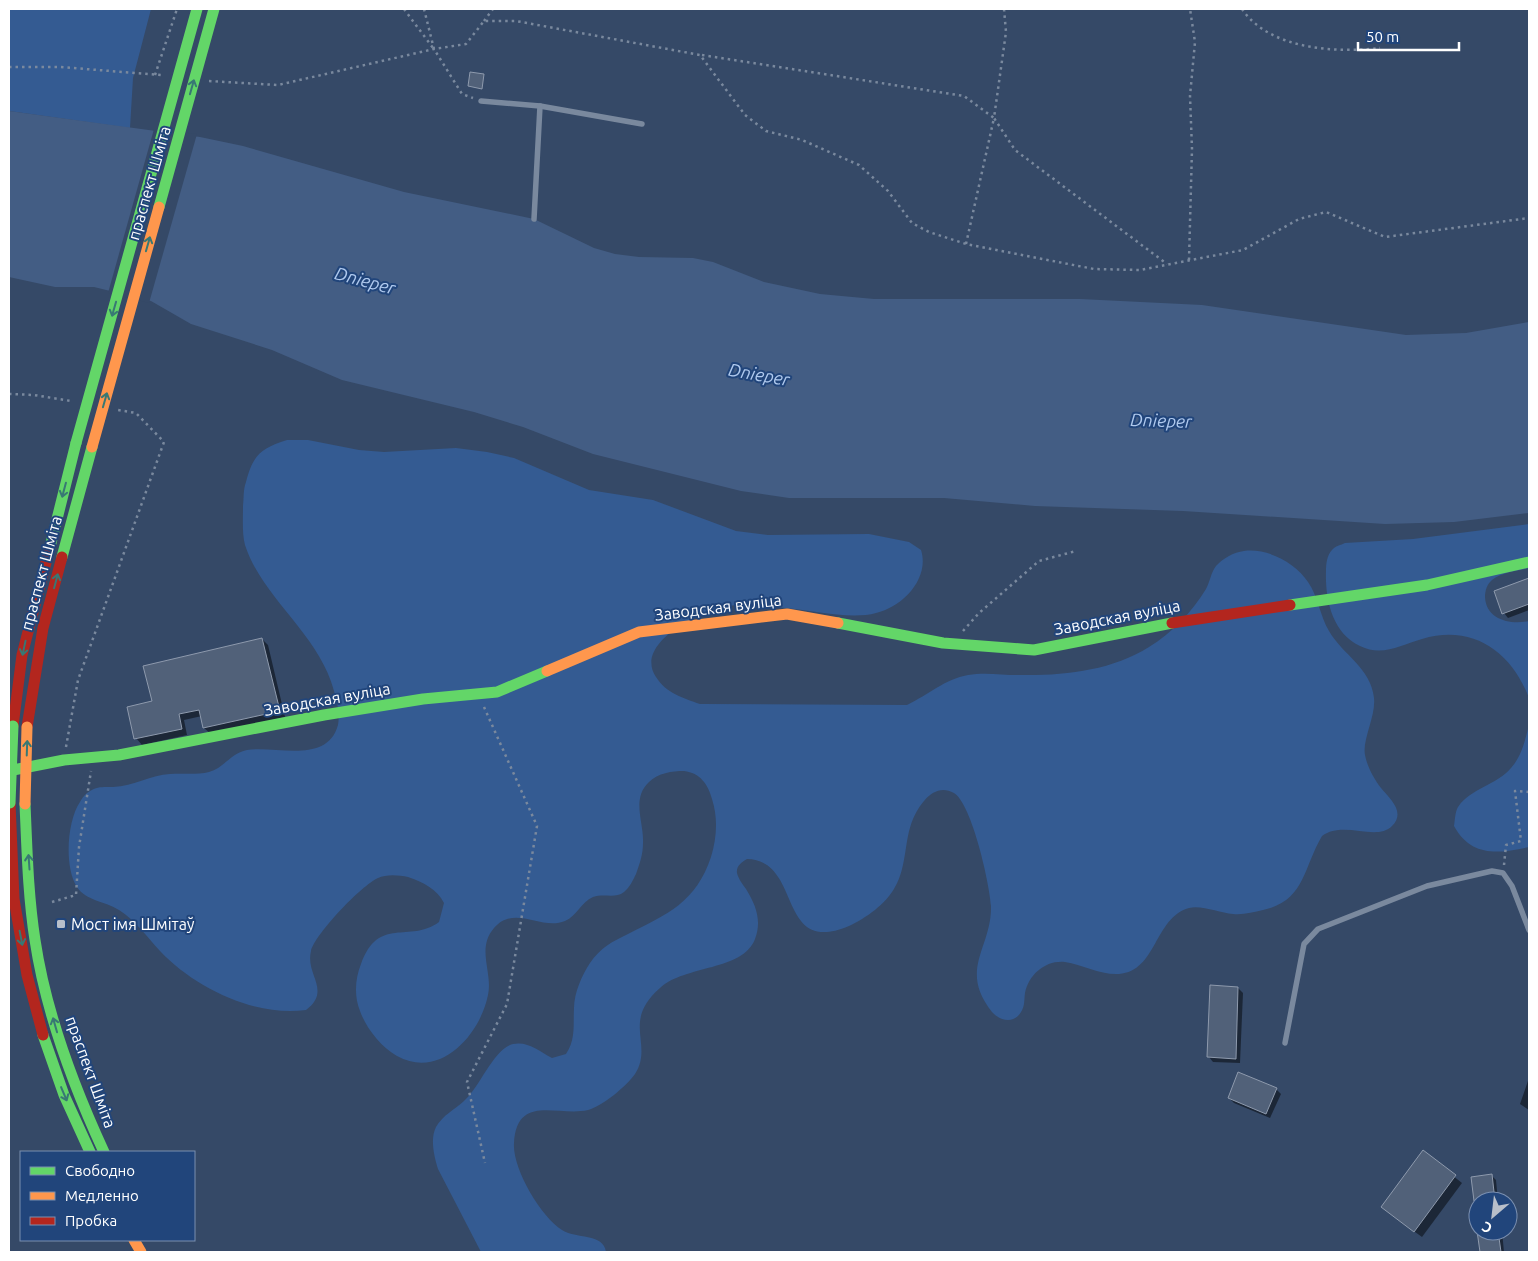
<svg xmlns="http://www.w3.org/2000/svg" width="1538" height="1261" viewBox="0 0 1538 1261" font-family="Ubuntu,sans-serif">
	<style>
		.green { fill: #345b92 }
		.water { fill: #435d84 }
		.pier { fill: #354967 }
		.shadow { fill: #0007 }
		.building { fill: #516179; stroke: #8e9aad }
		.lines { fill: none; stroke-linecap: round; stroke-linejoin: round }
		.path { stroke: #7a899e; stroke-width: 2.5; stroke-dasharray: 2.5 4; stroke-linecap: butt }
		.lane { stroke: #7a899e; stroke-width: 5.5 }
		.fast { stroke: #63d668; stroke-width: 11 }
		.slow { stroke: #ff974d; stroke-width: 11 }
		.jam { stroke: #b3261e; stroke-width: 11 }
		.fast-bridge { stroke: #63d668; stroke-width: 11 }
		.slow-bridge { stroke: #ff974d; stroke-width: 11 }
		.oneway { stroke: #387874 }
		.poi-dot { fill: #b8bfca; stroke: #21457b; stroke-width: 2 }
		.labels { text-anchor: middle; stroke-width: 4; stroke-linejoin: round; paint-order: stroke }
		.street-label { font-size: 16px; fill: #fff; stroke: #21457b }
		.poi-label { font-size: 16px; fill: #fff; stroke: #21457b; text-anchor: start }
		.water-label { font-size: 18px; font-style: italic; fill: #afc9ee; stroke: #21457b }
	</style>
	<rect width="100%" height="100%" fill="#354967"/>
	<g class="green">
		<polygon points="9,9 151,9 133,78 130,128 9,111"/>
		<path d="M287,440H308L359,450L384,452L456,448L487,452L514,458L589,490L653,500L736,531L768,535L869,534L909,542L921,550C930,578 903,607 876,613C851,620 811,610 785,608C766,606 747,603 728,606C702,610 633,643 656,677C666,693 683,698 700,704L907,705C928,695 945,679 968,675C985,672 1001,675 1018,675C1062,676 1111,671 1149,647C1172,633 1192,612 1206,589C1210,582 1211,572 1216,566C1222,559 1234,552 1244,551C1267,548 1295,562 1308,582C1318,596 1320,616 1329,631C1343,655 1371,668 1374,698C1376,716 1362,740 1365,755C1367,766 1374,779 1381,788C1390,799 1406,812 1392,826C1376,842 1344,820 1322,836C1303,868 1305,901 1263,910C1253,912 1244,915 1233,914C1220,913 1202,905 1189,908C1154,918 1157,971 1119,974C1100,975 1083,965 1065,962C1046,960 1029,974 1025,993C1024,1000 1025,1006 1021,1012C1014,1024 1000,1021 992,1012C958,969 992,948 991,906C990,885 972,804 954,793C934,782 920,804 913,819C904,840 907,867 895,887C886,904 866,918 849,926C776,957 803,860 747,859C742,862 736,866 737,873C738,878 743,885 746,889C756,905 762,921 755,939C743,971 685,965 660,988C621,1022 654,1044 635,1074C627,1086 601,1107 588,1110C558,1117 517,1093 514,1143C512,1168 541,1217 562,1230C575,1239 604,1233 606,1252H481L438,1169C434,1156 430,1139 436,1127C443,1115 454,1110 464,1101C480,1087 494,1048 513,1044C528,1041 539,1051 552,1058L566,1054C576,1039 573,1025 574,1008C574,993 582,975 590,963C600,948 613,941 628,934C668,914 696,902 711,857C717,837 718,818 712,799C708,784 700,773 684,771C672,771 658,773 649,782C631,799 644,822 643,843C643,854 640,863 636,874C633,880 630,887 624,892C615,899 604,893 593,897C581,902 577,916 565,921C541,931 515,904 494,928C476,949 493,972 488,995C480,1035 440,1080 397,1056C381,1047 366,1028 360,1011C354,996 355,979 361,964C379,915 409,944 439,922L444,903C437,889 423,882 408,877C399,875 386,874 378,878C362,885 315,934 311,951C305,975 332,990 306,1010C255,1017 195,988 160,951C147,937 136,921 119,910C105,901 86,901 77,887C64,867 67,821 80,802C82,798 86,793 90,791C97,786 105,787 113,787C134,786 151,775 170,774C183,773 197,775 209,772C224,768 231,753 247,750C275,745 327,765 338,725C340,714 337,701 334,691C319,634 262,598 245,545C242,534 243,518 243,506C244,498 243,490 246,482C253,455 261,448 287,440Z"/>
		<path d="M1529,524V568C1517,571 1502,572 1492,580C1487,584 1485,591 1485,597C1486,620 1511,625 1529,621V698C1511,651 1472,624 1422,639C1401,645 1382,657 1360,646C1332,633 1325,599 1326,571C1326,564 1327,555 1332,550C1335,546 1341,545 1345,543L1413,539Z"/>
		<path d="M1529,725V847C1498,854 1471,857 1454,826C1455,820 1455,812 1458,807C1471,788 1497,785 1511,768C1522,756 1525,740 1529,725Z"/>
	</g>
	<polygon class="water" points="9,111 200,137 243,146 404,192 534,219 594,248 615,254 639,257 693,258 713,262 764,282 820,294 874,299 1080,299 1202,305 1406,335 1466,333 1529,322 1529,513 1454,522 1385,524 1183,511 1035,506 944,498 789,498 741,491 593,454 523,427 474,412 342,380 272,350 191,324 151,301 94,287 55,287 9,277"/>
	<polygon class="pier" points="154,129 197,134 149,303 108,293"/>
	<g class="shadow">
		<polygon points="1528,579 1529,610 1508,618 1504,613"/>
		<polygon points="262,639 268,645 285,717 211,734 204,728 202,716 184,720 187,735 142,745 136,738 153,702"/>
		<polygon points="1238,988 1243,993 1240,1063 1213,1062 1209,1057"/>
		<polygon points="1529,1078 1529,1110 1520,1104"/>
		<polygon points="1276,1089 1281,1094 1270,1118 1234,1103 1229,1098"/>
		<polygon points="1423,1152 1462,1183 1422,1237 1389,1213"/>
		<polygon points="1491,1175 1496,1180 1498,1201 1478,1201 1478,1228 1472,1178"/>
		<polygon points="1478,1231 1502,1231 1504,1252 1481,1252"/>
	</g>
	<g class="building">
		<polygon points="470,72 484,74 482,89 468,86"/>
		<polygon points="1529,578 1529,604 1502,614 1494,591"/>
		<polygon points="262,638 280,711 203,728 199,710 179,714 182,729 134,739 127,707 152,701 143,666"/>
		<polygon points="1210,985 1238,987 1236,1059 1207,1057"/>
		<polygon points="1238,1072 1277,1088 1266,1114 1228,1098"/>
		<polygon points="1423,1150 1456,1175 1414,1232 1381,1207"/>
		<polygon points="1492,1174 1495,1201 1474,1201 1471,1177"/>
		<polygon points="1477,1231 1498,1231 1501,1252 1480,1252"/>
	</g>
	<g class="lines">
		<g class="path">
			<polyline points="404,9 433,48"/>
			<polyline points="424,9 434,49 462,94 473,98"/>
			<polyline points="1004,9 1006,32 994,118 1015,150 1167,264"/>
			<path d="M1242,9C1270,50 1336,53 1380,48"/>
			<polyline points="484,21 493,9"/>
			<polyline points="702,55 964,96 994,118 966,244"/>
			<polyline points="9,67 60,67 161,75"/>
			<polyline points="155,75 177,9"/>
			<polyline points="209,81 278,85 434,49 466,44 484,21 516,21 700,55 745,115 766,131 802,140 859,165 888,191 912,223 929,232 966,244 1094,269 1140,270 1243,250 1299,219 1326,212 1385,237 1529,218"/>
			<polyline points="1189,260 1192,149 1190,96 1195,42 1190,9"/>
			<polyline points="9,394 34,395 71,401"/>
			<polyline points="963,631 979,613 1039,561 1076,551"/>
			<polyline points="484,707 537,826 507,1004 467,1082 485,1163"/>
			<polyline points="66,747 78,680 164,442 136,413 118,410"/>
			<polyline points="1504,865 1506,845 1521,841 1515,791 1529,792"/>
			<polyline points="52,902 76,895 79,847 91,771"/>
		</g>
		<g class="lane">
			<polyline points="481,101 540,106 642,124"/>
			<polyline points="534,219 540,106"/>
			<polyline points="1285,1043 1304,944 1318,929 1427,886 1492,871 1503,873 1512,886 1529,930"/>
		</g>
		<g class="fast">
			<polyline points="50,547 76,443"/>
			<polyline points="62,557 92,447"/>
			<polyline points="1290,605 1427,585 1529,562"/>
			<polyline points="838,623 943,643 1034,650 1172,623"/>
			<polyline points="13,770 64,760 119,755 324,715 423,699 497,692 547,671"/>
			<path d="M25,804C27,849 28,895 35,940C46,1014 73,1085 104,1152"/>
			<polyline points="43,1035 64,1095 90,1152"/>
		</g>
		<g class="slow">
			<polyline points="547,671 639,632 787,614 838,623"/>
			<polyline points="134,1240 141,1252"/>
		</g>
		<g class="jam">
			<polyline points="1172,623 1290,605"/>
			<polyline points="13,726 22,655 50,547"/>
			<polyline points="27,727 43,628 62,557"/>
			<polyline points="10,803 14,899 27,975 43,1035"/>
		</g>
		<g class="fast-bridge">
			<polyline points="159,207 214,9"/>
			<polyline points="76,443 197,9"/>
			<polyline points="10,803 13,726"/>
		</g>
		<g class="slow-bridge">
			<polyline points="92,447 159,207"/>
			<polyline points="25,804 27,727"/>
		</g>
	</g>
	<defs><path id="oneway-shaft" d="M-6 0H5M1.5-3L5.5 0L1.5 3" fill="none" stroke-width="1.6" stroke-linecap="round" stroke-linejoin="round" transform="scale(1.25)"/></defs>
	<g class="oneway">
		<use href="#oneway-shaft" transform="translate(192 87) rotate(-74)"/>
		<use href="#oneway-shaft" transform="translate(148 244) rotate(-74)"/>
		<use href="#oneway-shaft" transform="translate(114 309) rotate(106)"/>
		<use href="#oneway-shaft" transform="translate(105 400) rotate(-74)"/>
		<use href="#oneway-shaft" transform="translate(64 490) rotate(105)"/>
		<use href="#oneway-shaft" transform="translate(56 581) rotate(-75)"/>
		<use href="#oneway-shaft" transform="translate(24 648) rotate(102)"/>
		<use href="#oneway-shaft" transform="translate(27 748) rotate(-88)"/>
		<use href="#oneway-shaft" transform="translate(29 862) rotate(-94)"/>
		<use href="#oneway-shaft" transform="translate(21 938) rotate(79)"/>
		<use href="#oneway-shaft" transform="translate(55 1025) rotate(-106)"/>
		<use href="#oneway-shaft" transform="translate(64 1094) rotate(67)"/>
	</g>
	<rect class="poi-dot" x="56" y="919" width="10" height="10" rx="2.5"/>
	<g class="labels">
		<g class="street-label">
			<text transform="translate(149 183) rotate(-74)" y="6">праспект Шміта</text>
			<text transform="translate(41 573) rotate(-75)" y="6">праспект Шміта</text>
			<text transform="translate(718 607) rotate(-7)" y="6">Заводская вуліца</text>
			<text transform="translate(1117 617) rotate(-11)" y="6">Заводская вуліца</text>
			<text transform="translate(327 699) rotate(-10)" y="6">Заводская вуліца</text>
			<text transform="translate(91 1072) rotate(70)" y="6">праспект Шміта</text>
		</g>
		<g class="poi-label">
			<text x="71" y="930">Мост імя Шмітаў</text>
		</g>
		<g class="water-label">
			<text transform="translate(365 281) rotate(15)" y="6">Dnieper</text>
			<text transform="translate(759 375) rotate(10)" y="6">Dnieper</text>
			<text transform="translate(1161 421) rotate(2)" y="6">Dnieper</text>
		</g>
	</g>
	<rect width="1538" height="1261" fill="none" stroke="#ffffff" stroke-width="20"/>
	<rect x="20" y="1151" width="175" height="90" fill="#21457b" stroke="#7a8fb0"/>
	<rect x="30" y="1167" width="25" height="8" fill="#63d668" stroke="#7a8fb0"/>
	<text x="65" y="1176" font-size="15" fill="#ffffff">Свободно</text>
	<rect x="30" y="1192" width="25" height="8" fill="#ff974d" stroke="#7a8fb0"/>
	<text x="65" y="1201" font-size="15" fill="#ffffff">Медленно</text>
	<rect x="30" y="1217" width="25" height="8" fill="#b3261e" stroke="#7a8fb0"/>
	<text x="65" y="1226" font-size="15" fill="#ffffff">Пробка</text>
	<g transform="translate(1493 1216) rotate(208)"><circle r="24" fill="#21457b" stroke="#7a8fb0"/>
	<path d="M0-4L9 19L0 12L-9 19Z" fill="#b8bfca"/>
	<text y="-8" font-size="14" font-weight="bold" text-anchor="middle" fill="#ffffff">С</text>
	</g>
	<path d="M1358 42v8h101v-8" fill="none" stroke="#ffffff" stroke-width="2.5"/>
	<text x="1366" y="42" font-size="15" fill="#ffffff" stroke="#21457b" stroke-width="4" paint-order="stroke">50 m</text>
</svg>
